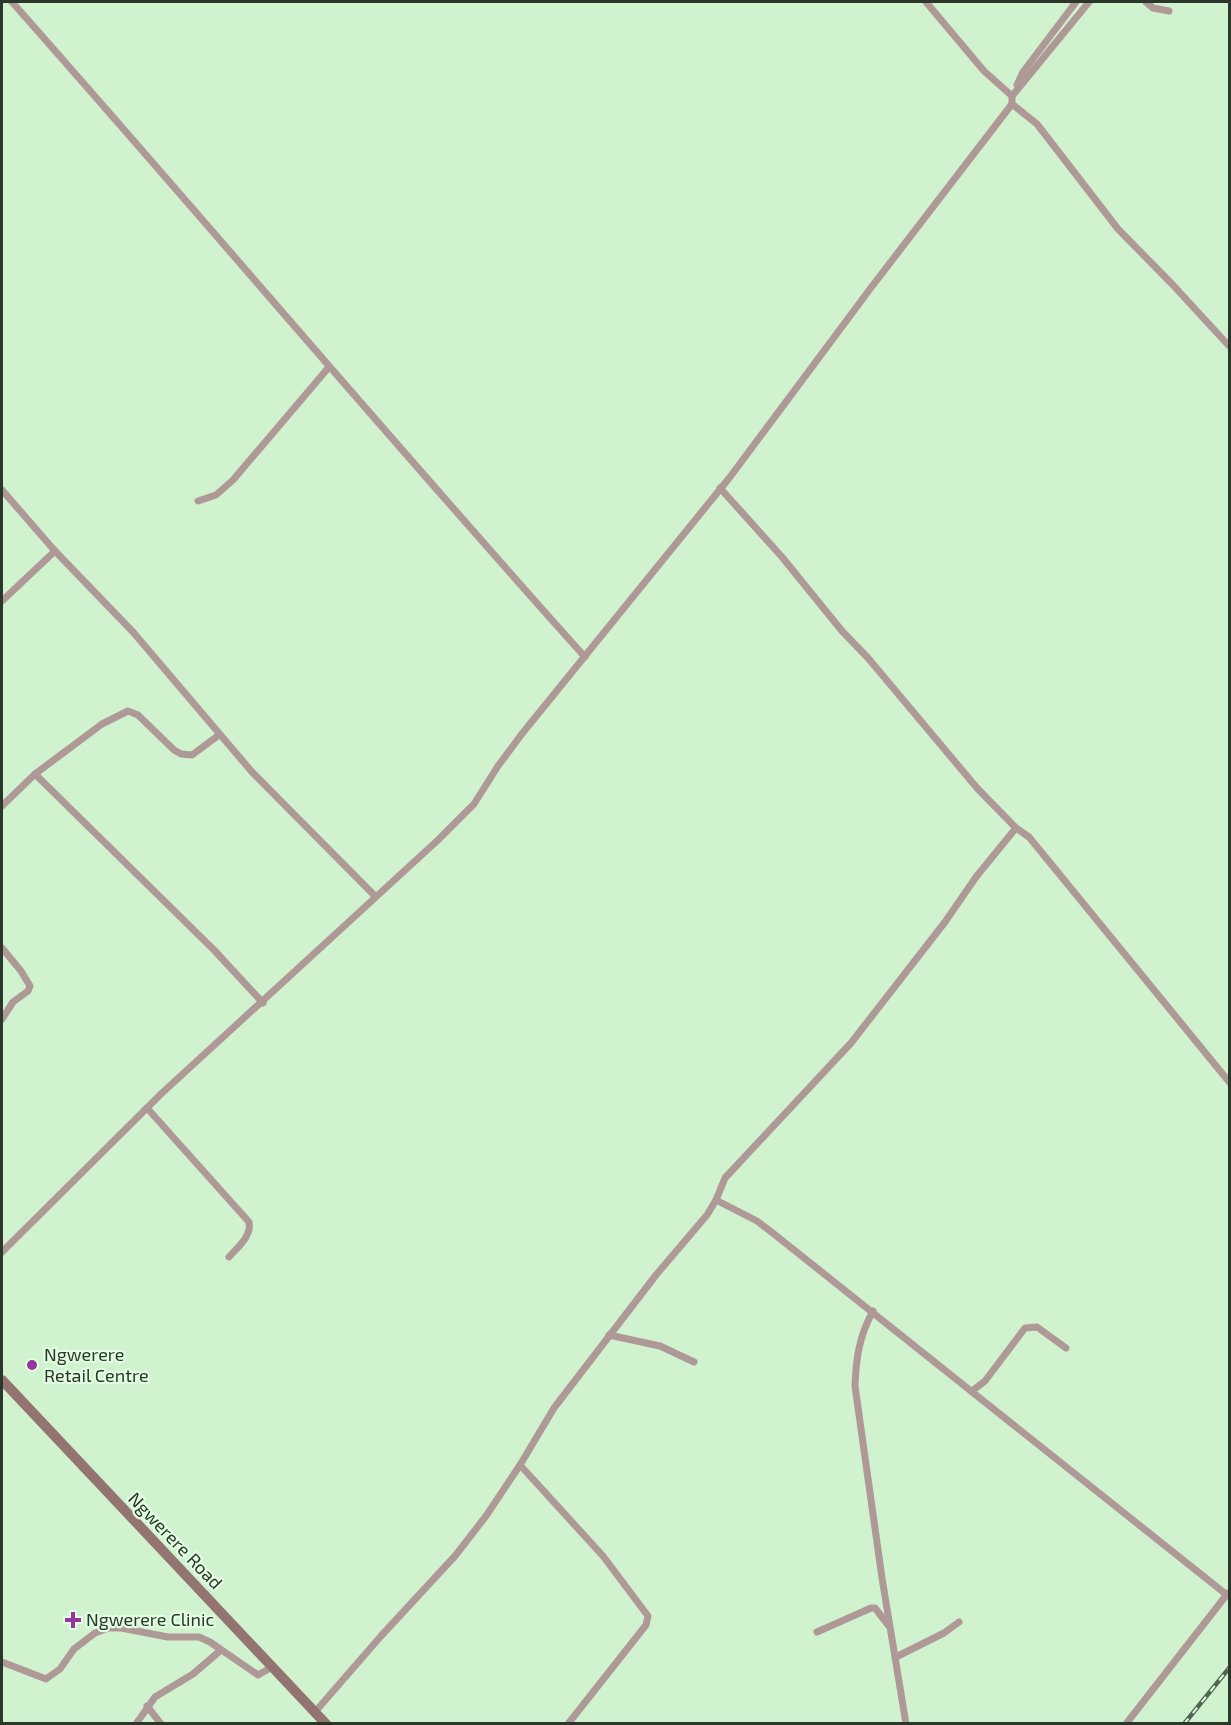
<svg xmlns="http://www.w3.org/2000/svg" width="1231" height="1725" viewBox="0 0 1231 1725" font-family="'Exo 2',sans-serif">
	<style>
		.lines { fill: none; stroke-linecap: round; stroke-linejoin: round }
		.street { stroke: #af9997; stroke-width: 7 }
		.secondary { stroke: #937471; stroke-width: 10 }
		.rail-casing { stroke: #516351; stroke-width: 4.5 }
		.rail { stroke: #e2fde1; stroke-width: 2; stroke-dasharray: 7; stroke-linecap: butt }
		.poi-dot { fill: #95359d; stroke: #e2fde1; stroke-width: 2 }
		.labels { text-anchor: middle; stroke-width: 4.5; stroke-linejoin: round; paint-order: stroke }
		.poi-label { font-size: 18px; fill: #2a372a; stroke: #e2fde1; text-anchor: start }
		.street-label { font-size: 18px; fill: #2a372a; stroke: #e2fde1 }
	</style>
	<rect width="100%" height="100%" fill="#d0f2cf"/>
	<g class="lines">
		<g class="street">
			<path d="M12,2C204,219 391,441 585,657"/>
			<polyline points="926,2 984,71 1012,96 1012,104 1037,124 1118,229 1172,284 1230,347"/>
			<polyline points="1146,2 1153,8 1169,11"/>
			<polyline points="1017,85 1023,72 1076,2"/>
			<polyline points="1012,96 1089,2"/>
			<polyline points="720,488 782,557 842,631 868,658 977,788 1016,828 1029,837 1230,1083"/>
			<polyline points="2,490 55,551 133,632 252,772 375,896"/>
			<polyline points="198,501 216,495 233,480 329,367"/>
			<polyline points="2,601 55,551"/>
			<polyline points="35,774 214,950 263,1003"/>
			<polyline points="2,806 35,774 102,724 128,711 138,715 174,750 181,754 192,755 219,735"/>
			<polyline points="2,948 21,971 30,986 28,991 13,1002 2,1019"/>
			<path d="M147,1108L249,1222C252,1236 237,1248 229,1257"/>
			<polyline points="716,1200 757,1221 774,1234 1227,1595"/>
			<polyline points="2,1252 162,1093 438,840 474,804 498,766 521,735 730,477 870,289 1012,104"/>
			<path d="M873,1311C859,1336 856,1359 855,1386L882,1578L906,1724"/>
			<polyline points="609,1335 660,1346 694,1362"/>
			<polyline points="972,1391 985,1381 1025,1328 1037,1327 1066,1348"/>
			<polyline points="520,1465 603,1556 648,1616 646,1625 568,1724"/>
			<polyline points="817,1632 871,1608 875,1608 889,1626"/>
			<polyline points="896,1657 944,1633 959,1622"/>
			<polyline points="2,1662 46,1679 60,1669 74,1649 95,1633 109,1628 121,1628 168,1637 199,1637 210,1642 258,1675 272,1667"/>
			<polyline points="147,1706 161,1724"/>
			<polyline points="315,1712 381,1636 455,1556 486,1516 520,1465 554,1408 656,1275 707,1215 716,1200 725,1178 851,1043 945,922 976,877 1016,828"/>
			<polyline points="136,1724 155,1697 193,1674 221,1650"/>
			<polyline points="1126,1724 1228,1593"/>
		</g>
		<polyline class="secondary" points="2,1380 326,1724"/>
		<defs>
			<polyline id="rail" points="1184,1724 1230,1667"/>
		</defs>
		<use href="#rail" class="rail-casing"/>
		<use href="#rail" class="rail"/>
	</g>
	<g class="poi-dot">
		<circle cx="32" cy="1365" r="6"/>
		<path d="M70 1611h6v6h6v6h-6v6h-6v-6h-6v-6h6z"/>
	</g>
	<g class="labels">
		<g class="poi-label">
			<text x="44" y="1361">Ngwerere<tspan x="44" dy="21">Retail Centre</tspan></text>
			<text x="86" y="1626">Ngwerere Clinic</text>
		</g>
		<g class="street-label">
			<text transform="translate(175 1541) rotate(46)" y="6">Ngwerere Road</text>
		</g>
	</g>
	<rect width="1231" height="1725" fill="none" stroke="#2a372a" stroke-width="6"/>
</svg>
